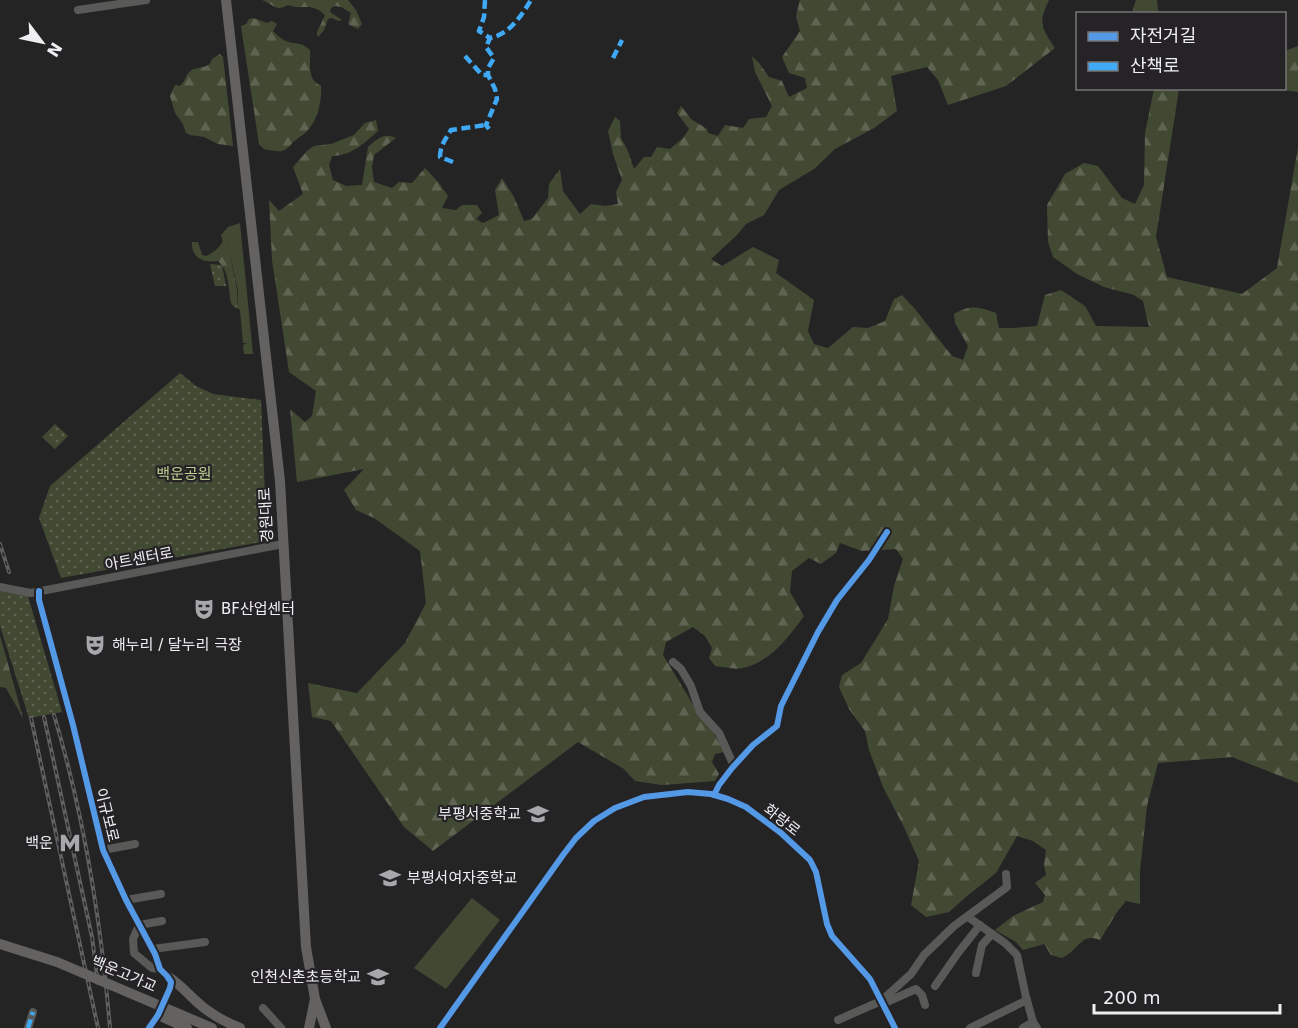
<svg xmlns="http://www.w3.org/2000/svg" width="1298" height="1028" viewBox="0 0 1298 1028" font-family="'DejaVu Sans','Noto Sans KR',sans-serif">
	<style>
		.grass { fill: #424933 }
		.forest { fill: url(#forest-firs) }
		.park { fill: url(#park-dots) }
		.lines { fill: none; stroke-linecap: round; stroke-linejoin: round }
		.minor { stroke: #595958; stroke-width: 8 }
		.major { stroke: #636261; stroke-width: 10 }
		.rail-casing { stroke: #606060; stroke-width: 4 }
		.rail { stroke: #252326; stroke-width: 1.5; stroke-dasharray: 4.5; stroke-linecap: butt }
		.minor-bridge { stroke: #595958; stroke-width: 8 }
		.major-bridge { stroke: #636261; stroke-width: 10 }
		.quiet { stroke: #3fa9f5; stroke-width: 4.5; stroke-dasharray: 9 4.5; stroke-linecap: butt }
		.cycleway-casing { stroke: #252326; stroke-width: 10 }
		.cycleway { stroke: #5399e6; stroke-width: 6 }
		.labels { text-anchor: middle; stroke-width: 4.5; stroke-linejoin: round; paint-order: stroke }
		.park-label { font-size: 15px; fill: #bdce91; stroke: #252326 }
		.street-label { font-size: 15px; fill: #efeef0; stroke: #252326 }
		.poi-label { font-size: 15px; fill: #efeef0; stroke: #252326; text-anchor: start }
	</style>
	<defs>
		<pattern id="forest-firs" width="22" height="20" patternUnits="userSpaceOnUse" patternTransform="scale(1.5)"><rect width="22" height="20" fill="#424933"/><path d="M5 1l3.5 6h-7zM16 11l3.5 6h-7z" fill="#5e6451"/></pattern>
		<pattern id="park-dots" width="8" height="8" patternUnits="userSpaceOnUse" patternTransform="scale(1.5)"><rect width="8" height="8" fill="#424933"/><path d="M2 2h.1M6 6h.1" fill="none" stroke="#5e6451" stroke-width="1.8" stroke-linecap="round"/></pattern>
	</defs>
	<rect width="100%" height="100%" fill="#252425"/>
	<g class="grass">
		<polygon points="240,223 253,354 244,354 243,345 247,343 243,343 240,310 237,308 238,291 226,236 223,242 221,235 228,227"/>
		<polygon points="472,898 500,920 446,989 414,968"/>
	</g>
	<g class="forest">
		<path d="M262,0H348L356,10L362,24L358,29L348,24L351,13L341,7L335,6L331,8L330,12L342,20L338,21L332,18L328,19L324,30L319,36H317V32L325,15C311,1 302,11 288,5C276,12 274,5 262,0Z"/>
		<path d="M800,0H1049C1038,23 1041,27 1055,48L1006,86L948,105L938,80L927,67L891,76L897,111L874,128L835,149L814,169L779,190L764,215L746,224L737,235L711,259L722,266L753,247L779,260L776,273L814,300L808,331L814,344L828,348L853,327L868,328L885,321L894,299L902,295L915,309L952,356L963,360L968,346L955,323L954,314C971,304 979,307 996,313L999,328H1013L1037,326L1045,295L1061,290L1085,306L1096,326L1149,327L1143,301L1134,295L1104,287L1077,274L1053,257L1048,242L1047,205L1065,174L1084,163L1098,166L1122,198L1135,204L1144,185L1145,133L1154,89H1179L1156,237L1167,277L1242,294L1277,268L1298,147V783L1232,757L1158,763L1147,806L1140,871V904L1126,901L1117,912L1100,940C1086,935 1084,940 1074,949C1071,953 1066,956 1062,958L1051,955L1044,944L1023,950L1016,942L995,930L1013,916L1043,902L1045,895L1035,883L1046,875L1044,865L1046,850L1033,841L1017,836L996,873L967,896L949,912L926,917L911,905L919,861L904,827L883,787L869,750L865,731L849,709L839,687L842,675L861,663L888,619L894,586L903,559L896,549L862,551L840,543L836,553L821,564L809,558L792,571L790,592L804,616C789,637 770,662 743,668C735,670 724,667 715,666L709,658L712,648L705,636L693,627L666,642L663,655L694,706L713,732L724,752L715,754L712,762L719,774L715,781L662,785L635,781L624,769L578,742L433,851L404,827L331,721L312,717L308,683L357,693L405,643L426,603L420,551L374,518L356,510L344,490L364,469L297,482L290,409L305,422L312,416L316,391L289,372L272,260L269,200L279,211L303,194L293,167L307,151L314,146L331,144L354,135L365,123L376,120L378,131C363,144 353,155 332,156L329,165L333,180L346,186L362,185L368,147C377,139 384,132 396,138L374,155L372,167L374,182L392,188L399,182L412,183L425,168L439,183L448,196L442,208L456,210L462,205H477L482,213L476,219L483,223L499,215L495,190L502,178L514,197L524,221L532,219L548,198L549,184L560,169L563,191L580,214L591,204L605,206L618,204L616,192L622,180L613,154L608,131L615,117L620,121L621,138L628,151L634,169L644,157H651L657,147L670,149L683,138L689,129L677,113L681,106L691,119L707,129L708,133L718,136L725,125L743,128L749,119L766,117L772,106L755,72L752,56L759,63L769,77L782,81L789,97L807,88L805,78L789,73L782,57L800,31L796,16Z"/>
		<polygon points="1136,0 1157,0 1158,13 1134,13 1133,9"/>
		<path d="M253,18L267,23L272,21L277,24L273,31C277,35 281,39 286,41C296,45 300,41 310,50C311,63 306,79 321,86C322,100 318,119 308,130C305,134 300,136 297,139C292,142 289,149 282,151C277,152 270,150 264,149L259,144L241,26L246,24L249,19Z"/>
		<polygon points="1298,46 1298,92 1278,89 1284,88 1285,51"/>
		<path d="M220,54L223,57L233,146L218,144L204,137L190,135L186,133L183,124L175,113L170,96L175,85L180,86C186,81 185,74 192,70C201,66 209,69 212,59Z"/>
		<path d="M226,234L237,290V308L234,307L231,303C228,288 230,272 218,261C203,263 191,258 192,242H198L202,255L206,256C216,252 223,244 226,234Z"/>
		<polygon points="0,635 23,718 6,688 0,687"/>
	</g>
	<g class="park">
		<polygon points="210,264 222,265 226,286 215,286"/>
		<polygon points="180,373 196,386 213,394 261,400 267,541 61,578 39,518 50,486"/>
		<polygon points="55,424 68,436 55,449 42,437"/>
		<polygon points="0,591 28,596 62,712 29,718 0,626"/>
	</g>
	<g class="lines">
		<g class="minor">
			<polyline points="78,10 146,0"/>
			<polyline points="20,591 31,593 283,544"/>
			<polyline points="39,591 39,600 73,725 103,850 126,900 155,954 160,969 167,976 171,982 170,988 158,1015 149,1028"/>
			<polyline points="673,662 681,669 691,686 700,712 719,733 734,766"/>
			<polyline points="714,795 719,785 732,768 753,745 777,726 781,706 818,632 837,600 869,560 887,532"/>
			<polyline points="103,850 135,844"/>
			<polyline points="126,900 161,894"/>
			<polyline points="968,917 1005,943 1017,955 1026,997 1033,1022 1037,1028"/>
			<polyline points="139,925 133,939 134,953 152,968 160,969"/>
			<polyline points="139,925 162,921"/>
			<polyline points="153,949 205,942"/>
			<polyline points="976,973 982,945 992,934"/>
			<polyline points="935,986 958,953 980,925"/>
			<polyline points="881,1001 911,974 924,955 954,926 1007,887 1006,874"/>
			<polyline points="263,1008 281,1028"/>
			<polyline points="838,1020 881,1001 887,1002 916,989 922,995 925,1005"/>
			<polyline points="28,1028 33,1012"/>
			<polyline points="440,1028 563,855 576,838 594,821 615,808 644,797 688,792 711,794 728,799 746,807 781,833 810,860 816,872 827,924 832,936 870,979 895,1028"/>
			<polyline points="970,1028 1027,1000"/>
			<polyline points="1023,1028 1033,1022"/>
		</g>
		<g class="major">
			<polyline points="226,0 280,481 306,947 315,999 326,1028"/>
			<polyline points="0,944 57,962"/>
			<path d="M167,976C179,983 187,993 197,1002C209,1013 225,1022 240,1028"/>
			<polyline points="158,1015 187,1028"/>
			<polyline points="309,1028 315,999"/>
		</g>
		<defs>
			<g id="rail">
				<polyline points="0,544 9,572"/>
				<path d="M54,715C85,818 101,921 110,1028"/>
				<polyline points="44,717 92,937 98,983"/>
				<polyline points="31,718 98,1028"/>
			</g>
		</defs>
		<use href="#rail" class="rail-casing"/>
		<use href="#rail" class="rail"/>
		<polyline class="minor-bridge" points="0,587 20,591"/>
		<polyline class="major-bridge" points="57,962 212,1028"/>
		<g class="quiet">
			<polyline points="485,0 484,17 479,31 490,38"/>
			<polyline points="465,56 482,75 488,75"/>
			<polyline points="613,58 622,40"/>
			<path d="M489,129L486,125L497,99L495,89L488,75V68L494,58L486,47L490,38C510,34 521,16 531,0"/>
			<path d="M453,162L440,157C440,146 445,140 451,130L486,125"/>
			<polyline points="28,1028 33,1012"/>
		</g>
		<defs>
			<g id="cycleway">
				<polyline points="39,591 39,600 73,725 103,850 126,900 155,954 160,969 167,976 171,982 170,988 158,1015 149,1028"/>
				<polyline points="714,795 719,785 732,768 753,745 777,726 781,706 818,632 837,600 869,560 887,532"/>
				<polyline points="440,1028 563,855 576,838 594,821 615,808 644,797 688,792 711,794 728,799 746,807 781,833 810,860 816,872 827,924 832,936 870,979 895,1028"/>
			</g>
		</defs>
		<use href="#cycleway" class="cycleway-casing"/>
		<use href="#cycleway" class="cycleway"/>
	</g>
	<defs>
		<symbol id="theatre-bare" viewBox="-9 -9 18 18"><path d="M-5-5.5Q0-4 5-5.5V0Q5 5 0 6Q-5 5-5 0ZM-3.3-2.5H-1v1.5H-3.3ZM1-2.5H3.3v1.5H1ZM-2.8 1Q0 5.5 2.8 1Z" fill="#a8a7a9" stroke="#252326" stroke-width="2.5" paint-order="stroke"/></symbol>
		<symbol id="school-bare" viewBox="-9 -9 18 18"><path d="M0-5L7-2L0 1L-7-2ZM-4 1L0 2.5L4 1V4Q0 6-4 4Z" fill="#a8a7a9" stroke="#252326" stroke-width="2.5" paint-order="stroke"/></symbol>
		<symbol id="metro-bare" viewBox="-9 -9 18 18"><path d="M-5.5 5V-5H-3L0 0L3-5H5.5V5H3V-.5L0 4L-3-.5V5Z" fill="#a8a7a9" stroke="#252326" stroke-width="2.5" paint-order="stroke"/></symbol>
	</defs>
	<g fill-rule="evenodd">
		<use href="#theatre-bare" x="189" y="594" width="30" height="30"/>
		<use href="#theatre-bare" x="80" y="630" width="30" height="30"/>
		<use href="#school-bare" x="523" y="799" width="30" height="30"/>
		<use href="#metro-bare" x="55" y="828" width="30" height="30"/>
		<use href="#school-bare" x="375" y="863" width="30" height="30"/>
		<use href="#school-bare" x="363" y="962" width="30" height="30"/>
	</g>
	<g class="labels">
		<g class="park-label">
			<text x="184" y="479">백운공원</text>
		</g>
		<g class="street-label">
			<text transform="translate(266 515) rotate(-93)" y="5">경원대로</text>
			<text transform="translate(139 559) rotate(-11)" y="5">아트센터로</text>
			<text transform="translate(107 815) rotate(76)" y="5">이규보로</text>
			<text transform="translate(782 820) rotate(38)" y="5">화랑로</text>
			<text transform="translate(124 974) rotate(23)" y="5">백운고가교</text>
		</g>
		<g class="poi-label">
			<text x="221" y="614">BF산업센터</text>
			<text x="112" y="650">해누리 / 달누리 극장</text>
			<text x="521" y="819" text-anchor="end">부평서중학교</text>
			<text x="53" y="848" text-anchor="end">백운</text>
			<text x="407" y="883">부평서여자중학교</text>
			<text x="361" y="982" text-anchor="end">인천신촌초등학교</text>
		</g>
	</g>
	<rect x="1076" y="12" width="210" height="78" fill="#252326" stroke="#767477" stroke-width="1.5"/>
	<rect x="1088" y="32" width="30" height="9" fill="#5399e6" stroke="#767477" stroke-width="1.5"/>
	<text x="1130" y="42" font-size="18" fill="#efeef0">자전거길</text>
	<rect x="1088" y="62" width="30" height="9" fill="#3fa9f5" stroke="#767477" stroke-width="1.5"/>
	<text x="1130" y="72" font-size="18" fill="#efeef0">산책로</text>
	<g transform="translate(42 42) rotate(122)" stroke="#252326" stroke-width="4.5" paint-order="stroke">
	<path d="M0-4.5L10 22L0 15L-10 22Z" fill="#efeef0"/>
	<text y="-9" font-size="16" font-weight="bold" text-anchor="middle" fill="#efeef0">N</text>
	</g>
	<path d="M1094 1004v9h186v-9" fill="none" stroke="#efeef0" stroke-width="3"/>
	<text x="1103" y="1004" font-size="18" fill="#efeef0" stroke="#252326" stroke-width="4.5" paint-order="stroke">200 m</text>
</svg>
